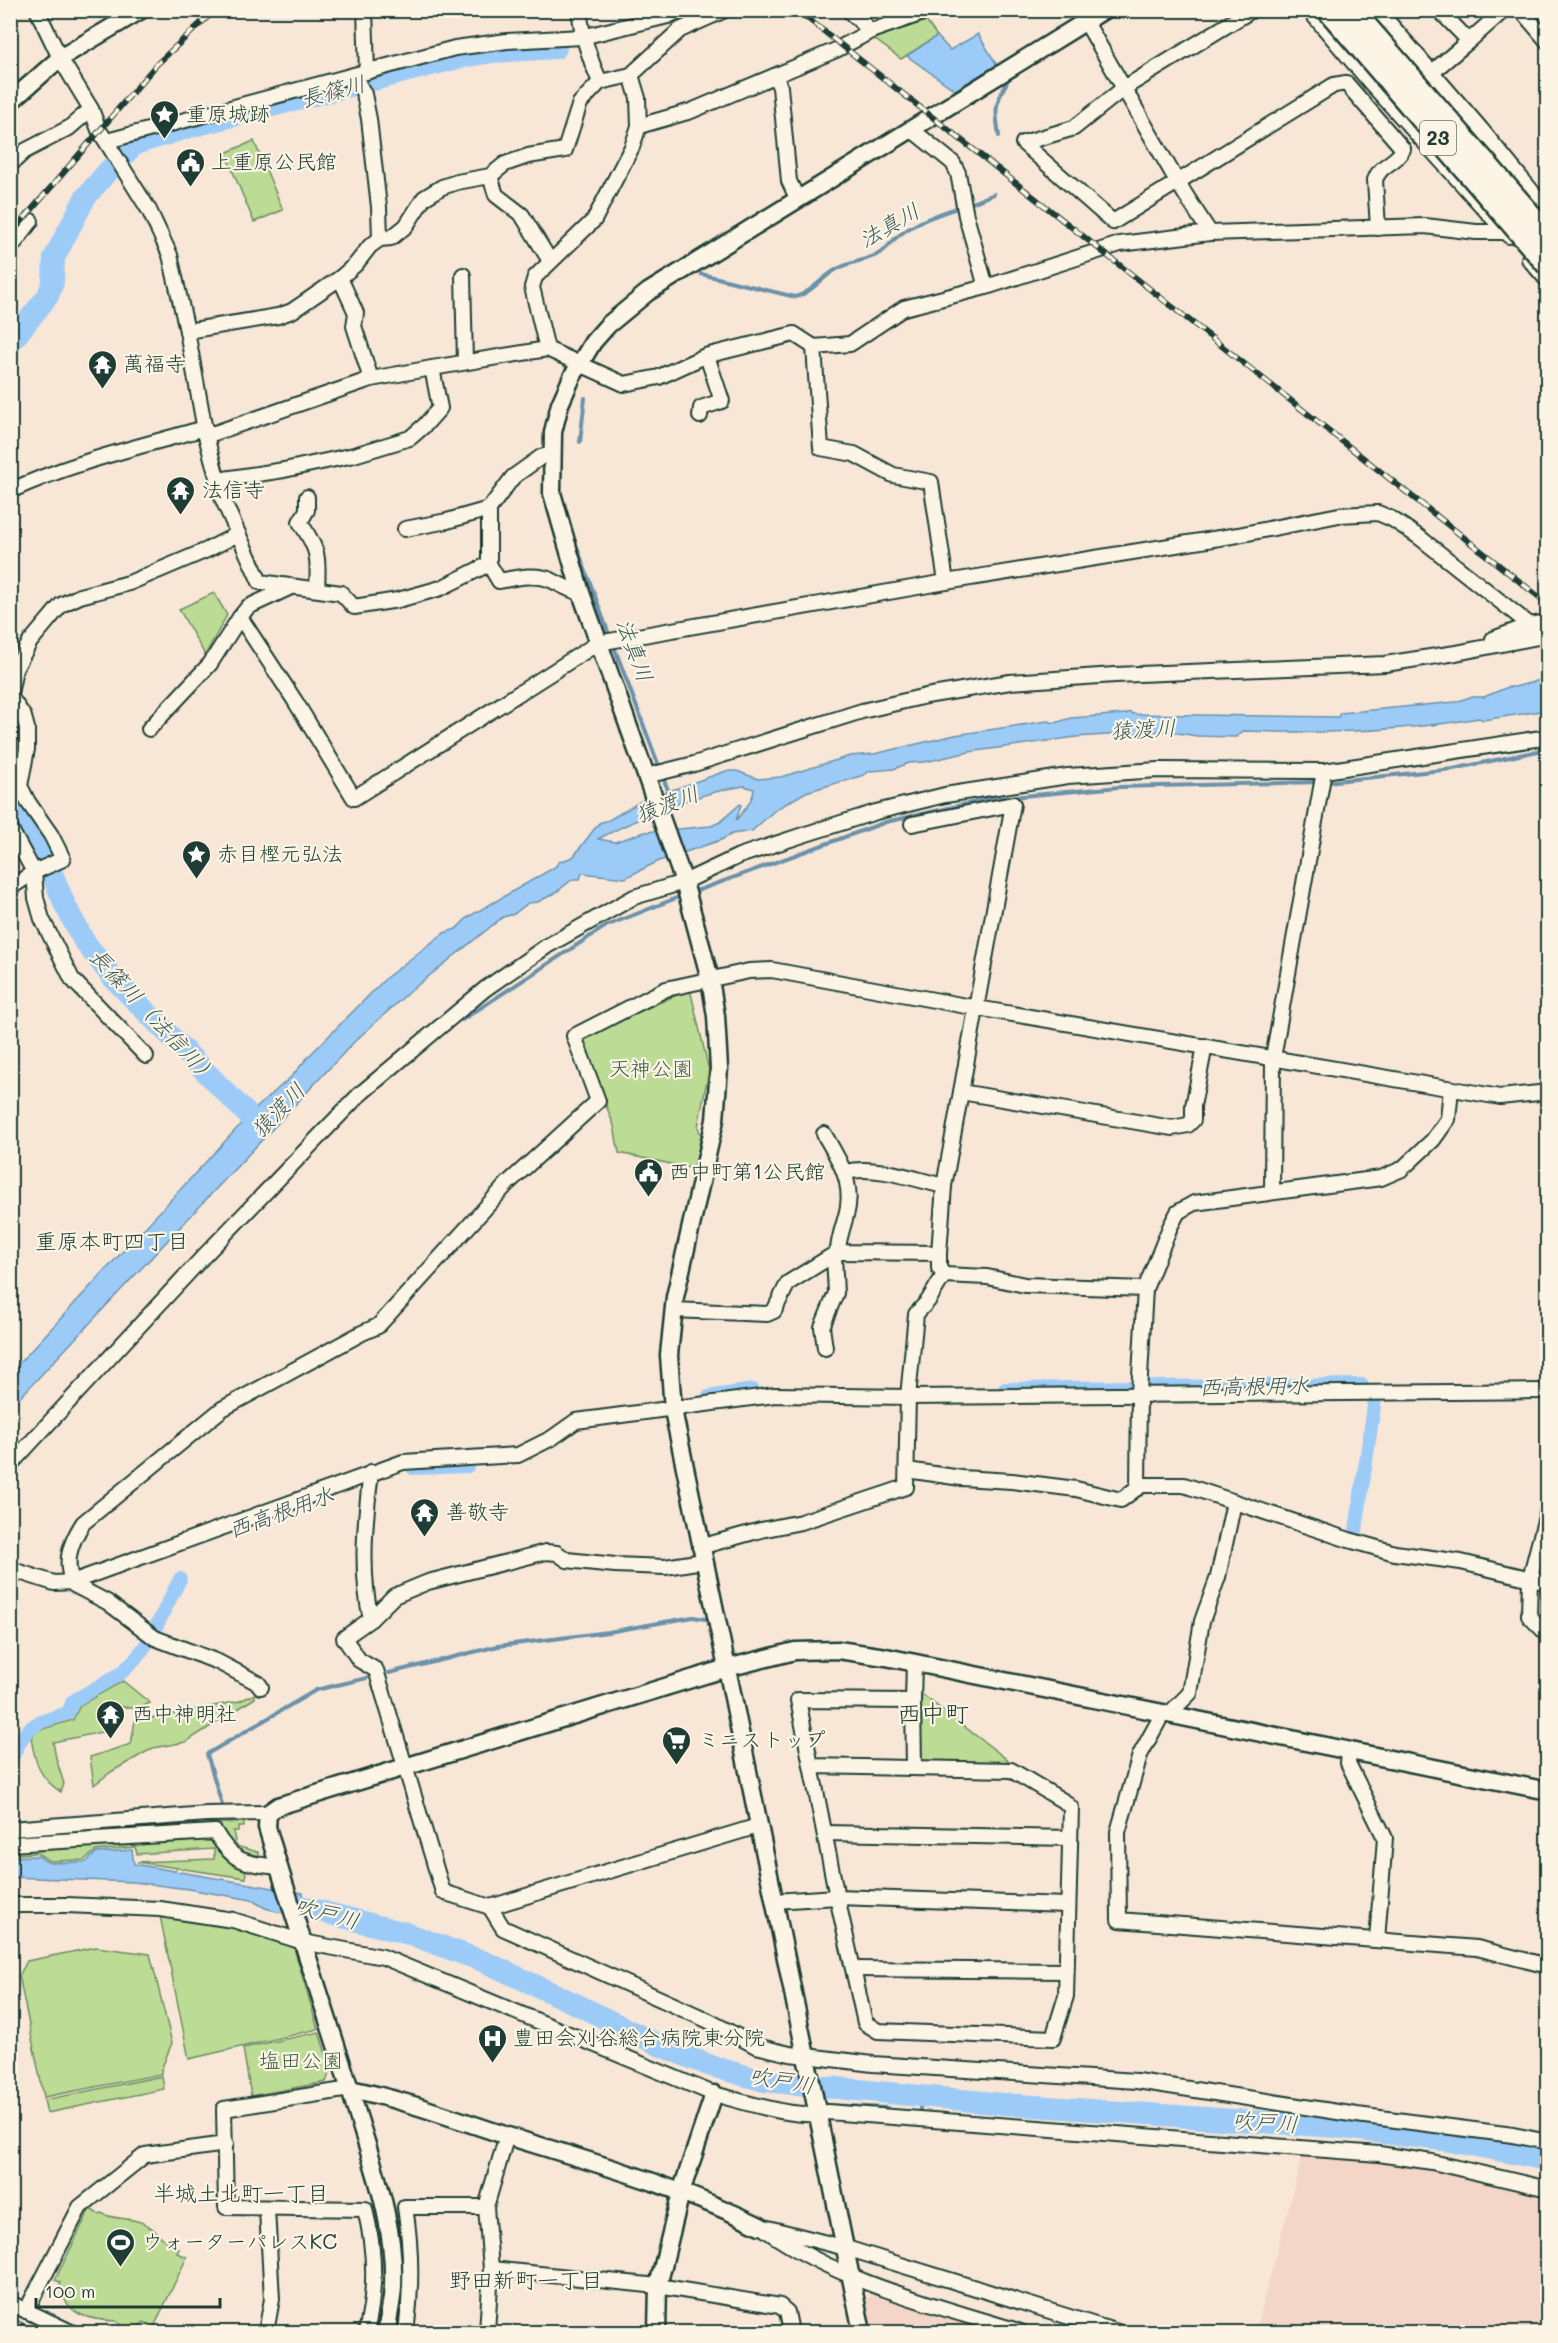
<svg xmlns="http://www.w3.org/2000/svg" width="1558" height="2343" viewBox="0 0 1558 2343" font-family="Mali,'Klee One',sans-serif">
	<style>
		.built { fill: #f3d6c7 }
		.green { fill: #bcdb94; stroke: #6e8c64; stroke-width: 1.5 }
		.water { fill: #9dcbf8; stroke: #6b92aa; stroke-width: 1.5; fill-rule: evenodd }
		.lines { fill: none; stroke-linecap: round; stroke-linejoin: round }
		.stream { stroke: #6b92aa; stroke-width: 4 }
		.canal { stroke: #9dcbf8; stroke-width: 14 }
		.river { stroke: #9dcbf8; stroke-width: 22 }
		.minor-casing { stroke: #1f3d34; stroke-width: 18 }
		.tertiary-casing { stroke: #1f3d34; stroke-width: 21 }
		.minor { stroke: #fcf5e5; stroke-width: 14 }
		.tertiary { stroke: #fcf5e5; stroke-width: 16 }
		.rail-casing { stroke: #1f3d34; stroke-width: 6 }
		.rail { stroke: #fcf5e5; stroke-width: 4; stroke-dasharray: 11; stroke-linecap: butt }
		.trunk-bridge-casing { stroke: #1f3d34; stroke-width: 26; stroke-linecap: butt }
		.trunk-bridge { stroke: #fcf5e5; stroke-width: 21 }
		.labels { text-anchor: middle; stroke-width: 4.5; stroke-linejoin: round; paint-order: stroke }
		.shield { fill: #fcf5e5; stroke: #617469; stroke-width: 1.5 }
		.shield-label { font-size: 20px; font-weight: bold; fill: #1f3d34 }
		.poi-label { font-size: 21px; fill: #1f3d34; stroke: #fcf5e5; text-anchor: start }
		.park-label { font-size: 21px; fill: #3e5d47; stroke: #fcf5e5 }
		.water-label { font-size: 22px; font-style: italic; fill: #38595b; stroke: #fcf5e5 }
		.neighbourhood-label { font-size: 22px; fill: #1f3d34; stroke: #fcf5e5 }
		.quarter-label { font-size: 24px; fill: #1f3d34; stroke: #fcf5e5 }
	</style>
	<rect width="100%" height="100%" fill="#f8e7d7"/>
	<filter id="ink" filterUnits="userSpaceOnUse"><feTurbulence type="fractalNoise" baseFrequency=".0167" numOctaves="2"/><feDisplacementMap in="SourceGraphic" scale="12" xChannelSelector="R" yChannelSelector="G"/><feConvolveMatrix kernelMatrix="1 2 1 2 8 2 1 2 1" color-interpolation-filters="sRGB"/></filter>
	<g filter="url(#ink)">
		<g class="built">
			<polygon points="1303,2153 1434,2167 1547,2194 1547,2332 1255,2332"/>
			<polygon points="872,2295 990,2332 872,2332 865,2300"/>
		</g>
		<g class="green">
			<polygon points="926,21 937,36 901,59 873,38"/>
			<polygon points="254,141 283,210 254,222 225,153"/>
			<polygon points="214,593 227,615 205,655 179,609"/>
			<polygon points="690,989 709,1070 698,1127 701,1135 695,1169 619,1153 614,1126 580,1038"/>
			<path d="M123,1681L150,1703L138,1709L107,1705L112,1730L53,1742L56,1758L64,1784L61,1792C39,1778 35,1762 31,1738L36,1731L73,1720L80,1705Z"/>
			<polygon points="919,1692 1013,1764 923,1763 918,1758"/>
			<polygon points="255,1694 255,1698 186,1742 153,1748 111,1772 94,1785 90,1757 131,1744 135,1721 240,1701"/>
			<polygon points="244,1822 244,1827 238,1827 238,1831 233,1831 236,1846 258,1852 262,1870 245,1865 246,1878 137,1862 214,1859 214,1849 137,1854 135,1847 96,1851 84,1860 50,1861 37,1853 11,1855 11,1835"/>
			<polygon points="160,1916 231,1925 290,1942 294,1948 318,2029 189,2059"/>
			<polygon points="96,1947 150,1954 172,2043 161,2070 161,2074 44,2097 19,1976 27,1961"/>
			<polygon points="319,2032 331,2069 326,2082 251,2096 243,2048"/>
			<polygon points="162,2076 164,2089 47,2113 44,2100"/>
			<path d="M90,2209L98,2214L101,2213C115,2221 132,2216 147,2225C160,2233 165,2244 179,2249L177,2253L187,2257L154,2327L144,2322L138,2327H123L116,2321C88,2320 63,2315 60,2282L55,2280Z"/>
		</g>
		<g class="water">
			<polygon points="978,34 997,65 955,90 907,56 937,36 950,50"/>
			<path d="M1547,678V710L1483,720L1479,718C1400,732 1322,734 1243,731L1236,737L1197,736L1165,731L1076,737L969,752L925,762L909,763L894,769L870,771L864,775L806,792L775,810L752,831L732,834L721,840L659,861L625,878L582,873L580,879H573L555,893L538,902L528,903L514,914L503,917L409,992L355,1041L11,1407L10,1373L242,1123L229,1103L238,1094L253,1111L292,1076L308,1057L386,978L444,933L456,929L468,917L555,867L559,862L573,857L599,823L609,820L641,801L726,771H737L758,779L781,777L850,756L874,754L955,735L1048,721L1055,723L1071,718L1126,714L1130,712L1133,714L1338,717L1340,713L1456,702L1470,697H1484L1508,687H1515ZM744,786L754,789C753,801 744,811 736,820L741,805L740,804L720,822L711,826L645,832L615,842L598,839C642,816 694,794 744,786Z"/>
			<polygon points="132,1850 134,1864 303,1893 310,1920 265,1908 252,1900 188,1889 133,1882 11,1877 11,1857 38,1856 49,1863 86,1862 96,1853"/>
		</g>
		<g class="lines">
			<g class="stream">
				<path d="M999,136C995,110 994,105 1007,82"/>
				<polyline points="967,205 994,194"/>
				<path d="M701,274L795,297C812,293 822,277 837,269C851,261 867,261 880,253C887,249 891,242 897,237C915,222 938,214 960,207"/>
				<polyline points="580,442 585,398"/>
				<polyline points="572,534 610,637"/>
				<polyline points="613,644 660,769"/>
				<polyline points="662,776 670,794"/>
				<polyline points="1326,782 1453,769 1548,749"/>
				<polyline points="691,893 886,822 989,799 1119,787 1319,782"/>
				<polyline points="462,1020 606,926 684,895"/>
				<polyline points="389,1673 498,1646 608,1632 693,1617 705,1619"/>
				<polyline points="222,1805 207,1754 316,1690 367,1678"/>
				<polyline points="829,2105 887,2108"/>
				<polyline points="920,2110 920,2095"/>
			</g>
			<g class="canal">
				<polyline points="1145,1387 1362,1385"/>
				<polyline points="1005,1389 1135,1387"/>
				<polyline points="708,1397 753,1390"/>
				<polyline points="413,1468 468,1466"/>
				<polyline points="1355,1537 1375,1399"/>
				<polyline points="154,1631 180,1579"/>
				<path d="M10,1762C28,1723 28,1726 68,1713L73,1701L120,1674L135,1660L150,1639"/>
			</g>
			<g class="river">
				<polyline points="10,343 48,296 53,282 54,258 85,198 107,172 135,144 190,127 462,57 493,52 556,48"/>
				<polyline points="10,727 10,750"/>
				<polyline points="10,800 46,859 65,905 84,941 113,978 253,1120"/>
				<polyline points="277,1900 409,1934 485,1962 580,2006 659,2045 711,2066 764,2081 1004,2104 1335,2127 1450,2141 1548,2160"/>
			</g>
			<defs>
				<g id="minor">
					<polyline points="37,10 60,58 91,109 99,130 149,210 170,255 187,331 206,436 223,500 260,582 341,593 354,607 398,600 441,588 489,564"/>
					<polyline points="365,10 367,72"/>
					<path d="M579,10C582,37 589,58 600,82"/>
					<polyline points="848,10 871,31"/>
					<polyline points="1081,10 1086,22 1178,183 1210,233"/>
					<path d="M1252,10L1124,88L1074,128L1023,143L1113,222L1334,85L1346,83L1403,149C1397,163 1380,164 1375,180L1378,228"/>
					<polyline points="1309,10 1369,81 1509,236"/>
					<polyline points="1378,10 1480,128 1548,211"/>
					<polyline points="1521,10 1548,42"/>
					<polyline points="1469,41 1504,10"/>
					<polyline points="1431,73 1469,41 1439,10"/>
					<polyline points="354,75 364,94 369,119 379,207 380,239"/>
					<polyline points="775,76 780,87 789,181 797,198"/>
					<polyline points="639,126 691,111 836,50 871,31 932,10"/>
					<polyline points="911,129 953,163 958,173 966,216 986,287"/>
					<polyline points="107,141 455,48 507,41 582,37 668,16 680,10"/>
					<polyline points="10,165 25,151 69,128 91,109"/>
					<polyline points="490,176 496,195 522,215 550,261"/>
					<polyline points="10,249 31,221"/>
					<polyline points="1529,259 1548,281"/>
					<polyline points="463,275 465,362"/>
					<polyline points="340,278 356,313 354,326 371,379"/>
					<polyline points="187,331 278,316 292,311 340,278 356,264 370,246 380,239 391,238 406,226 424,198 442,187 457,182 490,176 505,164 528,156 565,150 580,103 600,82 631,75 680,30 725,10"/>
					<polyline points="814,347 821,448 854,454 893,475 931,482 946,582"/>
					<polyline points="547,349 532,287 535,277 594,220 632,147 639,126 638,98 631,75"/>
					<polyline points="700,416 701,408 722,401 707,356"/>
					<polyline points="206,436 371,379 432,368 547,349 624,384 659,377 705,356 794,334 814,347 850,344 904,308 986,287 1120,244 1210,233 1425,226 1476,232 1506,232 1548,211"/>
					<path d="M552,454L541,457L513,477L489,509V564L499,581C515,578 535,573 551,580C561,585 569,590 581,593"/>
					<polyline points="218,480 284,470 354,455 410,438 425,425 440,408 432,368"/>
					<path d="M10,491C72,462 139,447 205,428"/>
					<path d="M307,497V510L300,522C318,550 319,555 317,589"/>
					<polyline points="405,529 447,521 489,509"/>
					<polyline points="240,617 295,701 354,798 598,643 946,582 1238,535 1339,515 1378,513 1392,519 1419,537 1530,625 1548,622"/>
					<polyline points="1493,639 1530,625"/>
					<polyline points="10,694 15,669 30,642 61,605 80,596 129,583 207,550 238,534"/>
					<polyline points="10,696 24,717 27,728 27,749 20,786 28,802 51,835 63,859 34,872 10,888"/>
					<polyline points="149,729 210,664 240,617 248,607 291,587"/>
					<polyline points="654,774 694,764 862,711 926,696 1010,682 1115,675 1385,664 1456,653 1548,635"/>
					<polyline points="912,824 1013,804 944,1186 939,1253 939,1268 944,1275"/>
					<polyline points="10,828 34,872 36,898 42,919 72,979 146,1056"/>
					<polyline points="961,1092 1172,1128 1188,1125 1193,1120 1193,1106 1205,1046"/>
					<path d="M824,1134C837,1157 852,1178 848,1206C846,1221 838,1236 838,1252L939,1253"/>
					<path d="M845,1172C877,1165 913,1179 944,1186"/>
					<polyline points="1272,1191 1273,1058 1324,771"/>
					<polyline points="944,1275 987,1277 1025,1285 1145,1289"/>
					<polyline points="673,1310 767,1314 774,1311 788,1283 838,1252"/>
					<polyline points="825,1348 822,1327 836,1293 834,1257"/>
					<polyline points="10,1465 203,1257 359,1095 485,989 547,946 634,897 684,882 739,856 806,834 876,812 945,795 1068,776 1158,770 1324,771 1548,737"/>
					<polyline points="907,1470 961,1478 1012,1481 1076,1489 1121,1500 1141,1485 1184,1485 1349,1540 1395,1553 1461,1562 1548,1583"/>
					<path d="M371,1472C365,1520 360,1572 371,1619"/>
					<polyline points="1138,1488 1139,1393 1145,1289 1170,1227 1178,1212 1194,1203 1381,1178 1402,1169 1433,1140 1448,1119 1451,1089"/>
					<polyline points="1548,1509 1530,1578 1529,1616 1548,1635"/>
					<polyline points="700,1547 761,1530 801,1522 906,1487 908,1397 916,1314 928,1301 944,1275"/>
					<polyline points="703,1561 665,1567 615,1565 567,1560 557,1553 546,1552 428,1582 394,1596 371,1619 344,1638 359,1660 376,1670 443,1892 490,1907 503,1928 707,2020 756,2046 790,2054 873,2064 1137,2081 1357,2115 1513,2135 1548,2142"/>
					<polyline points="10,1569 54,1583 72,1582 403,1462 518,1455 552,1438 576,1421 775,1395 908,1397 1548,1391"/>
					<path d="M261,1687L258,1683L218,1662L155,1638L107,1602L74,1585C63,1563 70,1543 83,1523L222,1409L362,1333L378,1326L508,1183L598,1101L574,1036L666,989L749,971L772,970L977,1008L1500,1097L1548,1092"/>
					<polyline points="913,1701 914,1663"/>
					<polyline points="1163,1713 1140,1755 1118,1832 1119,1920 1477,1948 1548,1966"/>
					<polyline points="1169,1714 1190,1693 1202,1621 1218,1577 1234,1502"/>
					<polyline points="1349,1751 1348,1763 1385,1838 1377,1940"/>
					<polyline points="812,1766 1011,1770 1065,1802 1071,1808 1066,1996 1053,2038 878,2031 865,2023 837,1897 798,1700 913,1701 914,1767"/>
					<polyline points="10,1829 207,1814 268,1813"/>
					<polyline points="826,1833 1070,1838"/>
					<path d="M10,1844L215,1832C234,1864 245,1863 279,1867"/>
					<polyline points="774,1901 837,1897 1067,1905"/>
					<path d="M10,1905H66L160,1909L233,1920L303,1942L383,1957L714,2094C742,2101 800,2121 827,2112L1379,2154L1432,2162L1548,2189"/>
					<polyline points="490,1907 758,1826"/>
					<polyline points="855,1969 1066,1971"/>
					<path d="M350,2089L224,2109L226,2207L365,2209C375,2249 376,2292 366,2332"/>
					<polyline points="760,2226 846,2248 1118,2332"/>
					<path d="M766,2230C841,2283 935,2305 1021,2332"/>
					<polyline points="491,2269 658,2286 780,2306 787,2312 791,2332"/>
					<polyline points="10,2303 71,2332"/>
					<polyline points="26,2311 80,2207 145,2155 226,2144"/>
					<polyline points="266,2332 272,2299 267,2209"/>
					<path d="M406,2332C412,2290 412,2250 405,2207H486"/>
					<polyline points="487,2332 491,2269 486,2207 507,2135"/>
				</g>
				<g id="tertiary">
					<polyline points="10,102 60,58 141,10"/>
					<path d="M350,2089C368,2154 396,2218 393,2287C392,2302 389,2317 386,2332"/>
					<path d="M760,2226C681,2187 595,2163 511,2137C457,2120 406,2100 350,2089L281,1874L267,1827L268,1813L278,1806L727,1668L795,1651L838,1650L886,1657L1548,1791"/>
					<polyline points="657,2332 658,2286 681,2192 714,2094"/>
					<polyline points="862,2332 727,1668 673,1410 669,1355 675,1297 715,1120 719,1068 716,1016 710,979 684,882 581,593 552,493 553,432 560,404 572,377 593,342 608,325 648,292 1104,10"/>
				</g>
			</defs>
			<use href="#minor" class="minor-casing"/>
			<use href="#tertiary" class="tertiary-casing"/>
			<use href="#minor" class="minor"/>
			<use href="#tertiary" class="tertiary"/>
			<defs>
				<g id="rail">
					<polyline points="797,10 1548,604"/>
					<polyline points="10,235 156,65 215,10"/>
					<polyline points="10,2320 36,2332"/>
				</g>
			</defs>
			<use href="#rail" class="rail-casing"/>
			<use href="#rail" class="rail"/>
			<defs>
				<g id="trunk-bridge">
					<polyline points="1328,10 1548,265"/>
					<polyline points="1352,10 1548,235"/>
				</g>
			</defs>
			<use href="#trunk-bridge" class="trunk-bridge-casing"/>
			<use href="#trunk-bridge" class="trunk-bridge"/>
		</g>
	</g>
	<defs>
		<symbol id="sight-pin" viewBox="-11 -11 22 30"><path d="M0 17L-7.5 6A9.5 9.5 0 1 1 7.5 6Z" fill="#1f3d34" stroke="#fcf5e5"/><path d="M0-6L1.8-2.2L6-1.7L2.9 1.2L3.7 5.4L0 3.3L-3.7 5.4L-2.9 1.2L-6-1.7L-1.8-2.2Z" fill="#fff"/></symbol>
		<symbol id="civic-pin" viewBox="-11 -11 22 30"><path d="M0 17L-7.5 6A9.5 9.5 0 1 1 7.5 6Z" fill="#1f3d34" stroke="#fcf5e5"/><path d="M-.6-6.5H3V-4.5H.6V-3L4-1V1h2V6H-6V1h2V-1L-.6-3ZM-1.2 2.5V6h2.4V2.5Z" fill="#fff"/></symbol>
		<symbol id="temple-pin" viewBox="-11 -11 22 30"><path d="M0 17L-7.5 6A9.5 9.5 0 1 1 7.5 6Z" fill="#1f3d34" stroke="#fcf5e5"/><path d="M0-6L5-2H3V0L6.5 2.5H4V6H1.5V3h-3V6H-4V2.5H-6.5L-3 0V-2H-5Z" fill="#fff"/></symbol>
		<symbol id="supermarket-pin" viewBox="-11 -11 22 30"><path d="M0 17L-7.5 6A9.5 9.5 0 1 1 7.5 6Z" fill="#1f3d34" stroke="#fcf5e5"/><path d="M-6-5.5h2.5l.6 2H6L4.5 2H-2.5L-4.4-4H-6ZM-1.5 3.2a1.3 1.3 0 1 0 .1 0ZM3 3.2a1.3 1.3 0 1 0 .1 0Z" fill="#fff"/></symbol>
		<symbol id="hospital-pin" viewBox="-11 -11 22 30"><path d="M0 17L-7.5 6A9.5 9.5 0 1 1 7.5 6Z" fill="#1f3d34" stroke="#fcf5e5"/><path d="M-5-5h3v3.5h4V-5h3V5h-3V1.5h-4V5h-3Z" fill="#fff"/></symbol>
		<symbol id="stadium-pin" viewBox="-11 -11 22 30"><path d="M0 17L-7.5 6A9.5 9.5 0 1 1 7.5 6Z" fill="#1f3d34" stroke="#fcf5e5"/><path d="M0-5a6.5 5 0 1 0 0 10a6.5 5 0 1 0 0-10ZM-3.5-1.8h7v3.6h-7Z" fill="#fff"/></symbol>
	</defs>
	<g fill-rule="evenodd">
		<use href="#sight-pin" x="148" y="98" width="33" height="45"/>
		<use href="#civic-pin" x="174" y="146" width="33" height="45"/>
		<use href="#temple-pin" x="86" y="348" width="33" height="45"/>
		<use href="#temple-pin" x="164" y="474" width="33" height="45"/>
		<use href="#sight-pin" x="180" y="838" width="33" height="45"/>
		<use href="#civic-pin" x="632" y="1156" width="33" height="45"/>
		<use href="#temple-pin" x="408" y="1496" width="33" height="45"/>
		<use href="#temple-pin" x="94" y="1698" width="33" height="45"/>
		<use href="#supermarket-pin" x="660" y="1724" width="33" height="45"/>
		<use href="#hospital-pin" x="476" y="2022" width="33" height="45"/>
		<use href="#stadium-pin" x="104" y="2226" width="33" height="45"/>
	</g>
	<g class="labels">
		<rect class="shield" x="1420" y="121" width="36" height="34" rx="4.5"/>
		<g class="shield-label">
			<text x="1438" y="145">23</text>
		</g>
		<g class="poi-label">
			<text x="186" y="121">重原城跡</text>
			<text x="211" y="169">上重原公民館</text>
			<text x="123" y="371">萬福寺</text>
			<text x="202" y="497">法信寺</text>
			<text x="217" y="861">赤目樫元弘法</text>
			<text x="669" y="1179">西中町第1公民館</text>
			<text x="446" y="1519">善敬寺</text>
			<text x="132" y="1721">西中神明社</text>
			<text x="698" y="1747">ミニストップ</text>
			<text x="513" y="2045">豊田会刈谷総合病院東分院</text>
			<text x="142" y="2249">ウォーターパレスKC</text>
		</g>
		<g class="park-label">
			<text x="651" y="1076">天神公園</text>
			<text x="301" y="2068">塩田公園</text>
		</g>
		<g class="water-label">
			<text transform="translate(333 91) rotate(-15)" y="8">長篠川</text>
			<text transform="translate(889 225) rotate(-30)" y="8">法真川</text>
			<text transform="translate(635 650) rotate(70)" y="8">法真川</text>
			<text transform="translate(1143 729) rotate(-3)" y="8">猿渡川</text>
			<text transform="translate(667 804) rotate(-21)" y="8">猿渡川</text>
			<text transform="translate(154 1016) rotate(47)" y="8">長篠川（法信川）</text>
			<text transform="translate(278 1110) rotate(-46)" y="8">猿渡川</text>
			<text transform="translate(1254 1386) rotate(-1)" y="8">西高根用水</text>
			<text transform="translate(281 1512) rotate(-20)" y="8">西高根用水</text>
			<text transform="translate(327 1913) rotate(15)" y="8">吹戸川</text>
			<text transform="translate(782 2080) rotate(10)" y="8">吹戸川</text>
			<text transform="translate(1265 2122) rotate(4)" y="8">吹戸川</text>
		</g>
		<g class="neighbourhood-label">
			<text x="112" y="1249">重原本町四丁目</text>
			<text x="241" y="2201">半城土北町一丁目</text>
			<text x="526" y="2288">野田新町一丁目</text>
		</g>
		<g class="quarter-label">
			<text x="933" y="1722">西中町</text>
		</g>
	</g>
	<rect width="1558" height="2343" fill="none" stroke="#fcf5e5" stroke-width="36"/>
	<rect x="18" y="18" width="1522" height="2307" fill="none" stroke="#1f3d34" stroke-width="2" filter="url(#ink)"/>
	<path d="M36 2298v9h184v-9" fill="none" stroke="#1f3d34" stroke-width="3"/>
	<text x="45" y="2298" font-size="18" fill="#1f3d34" stroke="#fcf5e5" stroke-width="4.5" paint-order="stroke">100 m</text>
</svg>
